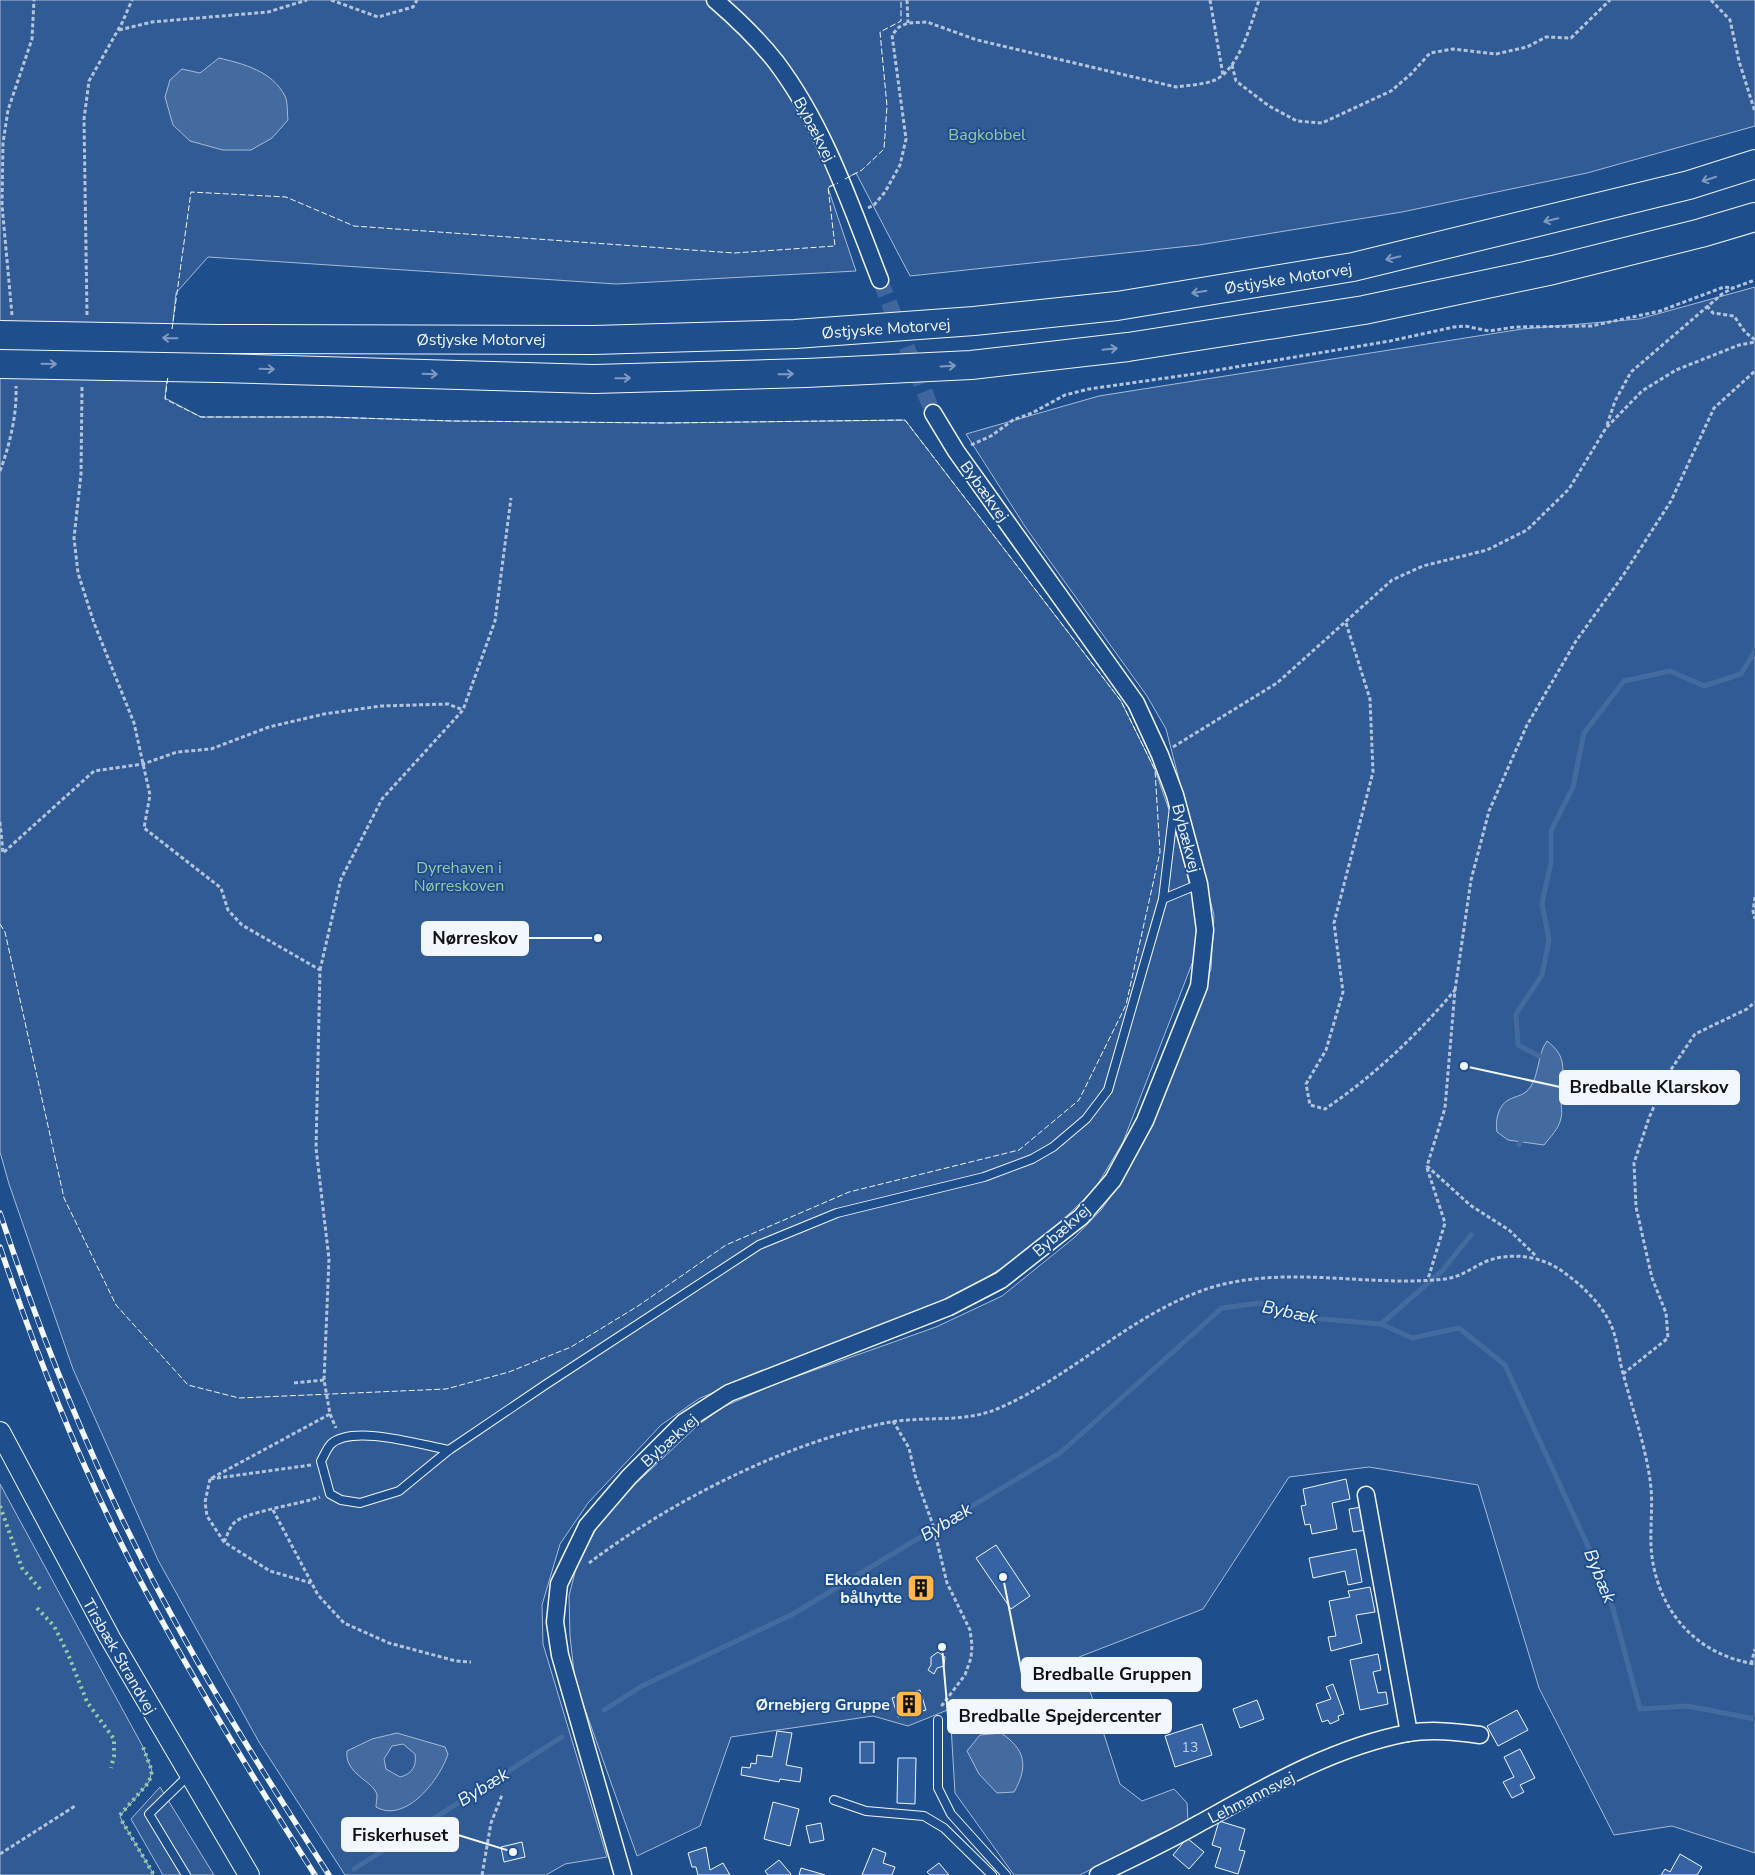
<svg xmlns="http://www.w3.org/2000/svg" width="1755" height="1875" viewBox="0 0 1755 1875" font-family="'Nunito Sans',sans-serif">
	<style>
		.built { fill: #305b95; stroke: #a8bbd7 }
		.water { fill: #446ba0; stroke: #a8bbd7; fill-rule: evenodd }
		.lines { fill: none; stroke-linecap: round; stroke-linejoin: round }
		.stream { stroke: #446ba0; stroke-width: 5 }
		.building { fill: #3563a3; stroke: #f2f6ff }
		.minor-tunnel { stroke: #3f679d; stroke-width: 16; stroke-dasharray: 16 8; stroke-linecap: butt }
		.service-casing { stroke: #f2f6ff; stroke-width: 10 }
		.minor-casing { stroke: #f2f6ff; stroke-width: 19 }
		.tertiary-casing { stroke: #f2f6ff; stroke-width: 22 }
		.motorway-casing { stroke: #f2f6ff; stroke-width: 30 }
		.path { stroke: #b3c4dc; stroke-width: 3; stroke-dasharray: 4 2.5; stroke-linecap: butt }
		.service { stroke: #1f4e8c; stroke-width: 8 }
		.minor { stroke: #1f4e8c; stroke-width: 16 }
		.tertiary { stroke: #1f4e8c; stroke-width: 20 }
		.motorway { stroke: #1f4e8c; stroke-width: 28 }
		.rail-casing { stroke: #f2f6ff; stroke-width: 5.5 }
		.rail { stroke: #1f4e8c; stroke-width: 4; stroke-dasharray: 11; stroke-linecap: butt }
		.motorway-bridge-casing { stroke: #f2f6ff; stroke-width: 30; stroke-linecap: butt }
		.motorway-bridge { stroke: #1f4e8c; stroke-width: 28 }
		.hedge { stroke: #97c8a6; stroke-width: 4; stroke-dasharray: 2.5 4; stroke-linecap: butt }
		.fence { stroke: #f2f6ff; stroke-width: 1; stroke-dasharray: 6 2.5; stroke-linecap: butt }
		.oneway { stroke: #7e9ac0 }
		.labels { text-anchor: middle; stroke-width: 4; stroke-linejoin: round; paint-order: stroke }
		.number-label { font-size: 14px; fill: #c3d1e8 }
		.street-label { font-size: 16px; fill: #f2f6ff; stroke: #1f4e8c }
		.park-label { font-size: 16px; fill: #97c8a6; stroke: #1f4e8c }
		.poi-label { font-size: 16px; font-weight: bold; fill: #f2f6ff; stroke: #1f4e8c; text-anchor: end }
		.water-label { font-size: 18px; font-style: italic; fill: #f2f6ff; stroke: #1f4e8c }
		.leader { fill: none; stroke: #f2f6ff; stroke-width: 2 }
		.callout-dot { fill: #f2f6ff; stroke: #1f4e8c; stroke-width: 2 }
		.callout { fill: #f2f6ff; stroke: #f2f6ff; stroke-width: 2 }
		.callout-label { font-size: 18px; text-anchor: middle; font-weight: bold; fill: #111 }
	</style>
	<rect width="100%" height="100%" fill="#1f4e8c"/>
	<g class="built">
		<polygon points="0,0 1755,0 1755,126 1587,173 1402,212 1199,245 910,276 856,173 828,188 856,271 616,284 208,257 176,293 165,398 201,417 327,417 452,421 665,423 905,420 1121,701 1155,770 1181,844 1197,919 1195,956 1123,1142 1095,1189 1055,1227 1008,1264 975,1285 935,1305 700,1398 661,1425 588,1503 560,1544 542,1605 543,1644 607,1857 565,1864 546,1875 345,1875 259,1742 158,1560 73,1369 9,1184 0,1152"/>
		<polygon points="1755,287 1755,1853 1672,1826 1614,1835 1539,1688 1478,1485 1369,1467 1289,1477 1203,1609 1079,1657 1120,1784 1142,1801 1174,1789 1187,1803 1188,1821 1151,1838 1080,1875 1014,1875 955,1793 950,1709 908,1726 873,1716 731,1737 700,1826 637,1856 575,1681 570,1636 569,1596 577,1564 596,1529 628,1491 698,1425 723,1407 775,1384 936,1327 1002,1296 1075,1237 1101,1210 1119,1185 1211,969 1214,915 1166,729 1147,696 1026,528 966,434 1099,396 1522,329 1639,319"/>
		<polygon points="0,1484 143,1747 152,1771 149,1782 120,1816 122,1821 154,1875 0,1875"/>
		<polygon points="160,1787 214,1875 163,1875 131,1819"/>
	</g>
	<g class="water">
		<path d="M219,58C244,64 272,71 285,96C288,102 287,113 288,120L272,138L251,150H223L190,141L173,125L165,97L170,80L182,69L200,73Z"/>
		<path d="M1547,1041C1569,1058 1562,1071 1561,1094C1560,1102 1563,1111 1561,1118C1559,1129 1550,1137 1544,1145L1508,1140L1497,1132C1495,1121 1498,1106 1508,1100C1513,1097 1521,1096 1526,1092C1540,1080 1536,1056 1547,1041Z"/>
		<path d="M397,1733L445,1747L448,1754C440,1779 406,1824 376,1807C376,1804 377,1799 377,1795C374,1781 344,1774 347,1751L372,1739ZM403,1744L415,1754C417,1766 412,1774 400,1777L386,1769L384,1759L392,1746Z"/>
		<path d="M1001,1733C1025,1749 1029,1766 1014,1792L997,1793L979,1774L967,1751L980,1735Z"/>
	</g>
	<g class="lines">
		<g class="stream">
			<polyline points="1539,1056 1518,1045 1516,1014 1542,975 1549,940 1542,903 1551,863 1551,831 1573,787 1584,733 1624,681 1670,671 1704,686 1741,674 1755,651"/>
			<polyline points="1519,1145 1521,1141"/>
			<polyline points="1381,1324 1442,1271 1471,1235"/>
			<polyline points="604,1710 642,1686 793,1614 1060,1453 1222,1308 1260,1303 1310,1318 1381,1324 1412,1338 1459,1328 1505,1365 1608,1590 1640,1709 1688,1706 1755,1719"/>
			<polyline points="354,1869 562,1737"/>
		</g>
	</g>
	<g class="building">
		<polygon points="1346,1479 1350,1499 1332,1503 1337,1529 1312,1534 1310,1524 1305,1525 1301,1506 1306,1505 1303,1489"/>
		<polygon points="1362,1507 1366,1530 1353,1532 1349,1509"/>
		<polygon points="996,1545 1030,1596 1011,1609 976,1558"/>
		<polygon points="1356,1549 1362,1582 1348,1585 1345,1571 1313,1578 1309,1558"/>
		<circle cx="921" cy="1588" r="12"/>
		<polygon points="1370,1587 1375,1612 1356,1615 1362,1643 1331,1651 1328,1637 1336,1636 1329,1601 1350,1597 1348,1591"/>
		<polygon points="938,1652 945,1657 944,1666 937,1668 934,1674 928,1670 931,1665 931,1657"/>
		<polygon points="1378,1654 1381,1670 1373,1672 1378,1693 1386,1692 1388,1704 1360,1710 1350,1660"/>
		<polygon points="1333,1684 1344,1714 1338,1716 1339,1720 1330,1724 1328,1720 1322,1722 1316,1704 1331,1699 1326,1687"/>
		<polygon points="920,1690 926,1710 898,1717 892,1698"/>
		<polygon points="1257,1700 1264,1719 1240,1728 1233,1709"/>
		<polygon points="1517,1710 1528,1730 1498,1746 1487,1726"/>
		<polygon points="1202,1724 1212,1755 1175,1767 1165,1736"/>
		<polygon points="777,1731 792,1733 786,1765 802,1768 800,1782 780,1779 779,1782 741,1775 742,1767 750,1768 751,1763 756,1764 757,1755 772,1757"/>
		<rect x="860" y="1742" width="14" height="21"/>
		<polygon points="1520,1749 1535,1778 1520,1785 1524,1792 1512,1798 1503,1782 1514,1777 1504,1757"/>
		<polygon points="898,1758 916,1758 915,1804 897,1803"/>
		<polygon points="773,1802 799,1809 790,1846 764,1839"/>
		<polygon points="1219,1821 1245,1829 1239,1850 1245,1851 1238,1874 1215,1867 1221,1848 1212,1845"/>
		<polygon points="821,1823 824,1840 810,1843 806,1826"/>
		<polygon points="1187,1838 1204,1852 1189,1869 1173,1855"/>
		<polygon points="522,1842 525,1857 504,1862 501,1847"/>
		<polygon points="706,1847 710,1870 723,1863 730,1875 698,1875 696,1867 692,1867 688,1853"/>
		<polygon points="873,1848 886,1853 883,1863 895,1867 892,1875 862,1875"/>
		<polygon points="1680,1854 1702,1867 1697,1875 1661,1875 1665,1869 1670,1872"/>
		<polygon points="779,1860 791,1874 790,1875 768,1875 765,1871"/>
		<polygon points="939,1863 949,1875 930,1875 927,1872"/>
		<polygon points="801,1868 825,1875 799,1875"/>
	</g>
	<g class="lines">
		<polyline class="minor-tunnel" points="880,280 933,413"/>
		<defs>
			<g id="service">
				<polyline points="1163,899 1199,884"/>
				<path d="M449,1450C421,1445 353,1424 331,1444C327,1448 324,1456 321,1461L330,1494L341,1500L360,1503L399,1491L449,1450L545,1385L759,1245L837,1213L984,1177L1032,1159L1053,1147L1086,1119L1108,1090L1163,899L1174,807"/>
				<polyline points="938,1720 938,1788 951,1814 1006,1875"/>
				<polyline points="834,1800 866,1811 924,1816 944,1828 992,1875"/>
				<polyline points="186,1875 149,1814 189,1775"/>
			</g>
			<g id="minor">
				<path d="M715,0C737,19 758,39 776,62C825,127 851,206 880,280"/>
				<polyline points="1366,1495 1409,1733"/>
				<polyline points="623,1875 560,1655 555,1622 559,1584 587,1526 629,1477 684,1422 729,1393 949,1307 1001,1280 1081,1217 1113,1180 1145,1121 1199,986 1205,930 1199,884 1175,795 1160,755 1136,703 956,451 933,413"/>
				<path d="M1098,1875C1132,1858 1167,1842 1200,1823C1265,1787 1334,1747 1408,1733C1432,1729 1457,1732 1480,1735"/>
			</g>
			<polyline id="tertiary" points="0,1432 110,1638 249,1875"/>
			<g id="motorway">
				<polyline points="219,339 594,340 795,334 974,321 1117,306 1353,267 1689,185 1755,164"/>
				<polyline points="219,368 594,379 806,373 971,365 1128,347 1364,310 1553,270 1701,233 1755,217"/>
			</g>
		</defs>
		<use href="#service" class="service-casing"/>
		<use href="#minor" class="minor-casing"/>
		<use href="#tertiary" class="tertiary-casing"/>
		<use href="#motorway" class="motorway-casing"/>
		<g class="path">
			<polyline points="331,0 378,17 413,7 417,0"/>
			<polyline points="907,0 908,23"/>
			<polyline points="1210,0 1223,75"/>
			<polyline points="1711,0 1730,20 1739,61 1755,112"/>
			<polyline points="119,30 152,22 268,12 307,0"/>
			<polyline points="1232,65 1236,81 1269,106 1297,121 1322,123 1391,91 1411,74 1430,53 1453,49 1496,54 1527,47 1546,37 1571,38 1610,0"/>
			<path d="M868,208L874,205L885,192L900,165L906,139L892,35L899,27L908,23L927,22L977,40L1176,87C1188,85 1203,85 1215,80C1239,69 1251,24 1259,0"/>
			<polyline points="1707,306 1713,313 1734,316 1745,332 1755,340"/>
			<polyline points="12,315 2,205 3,143 8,110 32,39 34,0"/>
			<polyline points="87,315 84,119 89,81 122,23 132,0"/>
			<polyline points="82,387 81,474 74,538 78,573 94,623 134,723 150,795 144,828 221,888 228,910 242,925 320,970 316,1148 329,1259 324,1380 330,1414 336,1428"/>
			<polyline points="1607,425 1615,401 1631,372 1722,294 1733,288 1755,280"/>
			<polyline points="971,445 991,436 1013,420 1032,413 1065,395 1089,389 1194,374 1390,341 1454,327 1465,326 1489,331 1515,327 1591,326 1660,311 1724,287 1733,288"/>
			<path d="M0,471C10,444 17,415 16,386"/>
			<path d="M1346,623L1370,699L1373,772L1334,923L1343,992L1326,1050L1306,1084L1310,1105L1325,1109C1374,1076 1417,1035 1455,990L1445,1108L1427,1166L1470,1205L1509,1230L1536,1256"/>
			<polyline points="1173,747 1277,683 1392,580 1423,566 1487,550 1527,530 1569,489 1606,428 1642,391 1676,370 1739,345 1755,342"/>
			<polyline points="0,822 3,853 94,771 143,764 177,752 211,749 269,727 324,714 381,706 448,704 463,710"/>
			<polyline points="1755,897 1753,911 1755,919"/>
			<polyline points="320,970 341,879 382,799 463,710 495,621 511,498"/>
			<polyline points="1455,990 1471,880 1489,811 1527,725 1576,641 1624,574 1671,501 1714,408 1755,371"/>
			<polyline points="1427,1168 1445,1223 1428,1279"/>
			<polyline points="1623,1374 1668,1338 1666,1313 1652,1278 1636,1207 1634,1163 1649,1118 1668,1074 1695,1034 1747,1009 1755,1002"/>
			<polyline points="294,1383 324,1380"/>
			<polyline points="893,1421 909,1448 915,1475 933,1525 947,1583 970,1630 972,1645 971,1658 965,1675 940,1708"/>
			<polyline points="311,1465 210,1479 330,1414"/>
			<polyline points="210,1479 205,1502 207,1516 224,1542 270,1571 311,1583"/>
			<polyline points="273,1510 318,1595 344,1623 389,1643 456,1661 471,1662"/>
			<path d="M224,1542C227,1536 229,1529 233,1524C242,1512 302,1504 320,1497"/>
			<path d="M589,1563C671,1501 790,1440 891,1422C926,1416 963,1423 997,1409C1075,1376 1141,1304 1224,1284C1297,1267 1372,1287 1445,1279C1461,1277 1473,1267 1487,1261C1514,1251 1545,1257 1566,1274C1584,1287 1602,1305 1611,1325C1618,1341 1619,1361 1624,1377C1634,1415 1647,1450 1651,1488C1653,1511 1649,1535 1652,1557C1660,1614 1698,1655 1755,1664"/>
			<polyline points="1751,1664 1755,1649"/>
			<polyline points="0,1854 75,1806"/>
			<polyline points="482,1875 491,1823 502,1795"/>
		</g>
		<use href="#service" class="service"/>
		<use href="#minor" class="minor"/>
		<use href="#tertiary" class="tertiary"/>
		<use href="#motorway" class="motorway"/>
		<defs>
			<g id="rail">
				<path d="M0,1213C40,1333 86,1450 144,1563C199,1671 263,1773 329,1875"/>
				<path d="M0,1247C37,1357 81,1466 134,1569C189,1674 251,1775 315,1875"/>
			</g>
		</defs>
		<use href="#rail" class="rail-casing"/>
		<use href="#rail" class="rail"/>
		<defs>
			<g id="motorway-bridge">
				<polyline points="0,335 219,339"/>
				<polyline points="0,364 219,368"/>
			</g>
		</defs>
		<use href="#motorway-bridge" class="motorway-bridge-casing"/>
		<use href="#motorway-bridge" class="motorway-bridge"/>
		<g class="hedge">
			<polyline points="0,1506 22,1568 40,1589"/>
			<polyline points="37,1608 54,1626 68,1654 87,1702 114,1739 114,1756 111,1768"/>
			<polyline points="120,1815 149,1782 152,1771 143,1747"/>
			<polyline points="122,1821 154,1875"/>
		</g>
		<g class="fence">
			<polyline points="845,179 862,170 884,149 887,106 880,32 901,21 901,0"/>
			<polyline points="172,329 191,192 286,197 354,226 734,253 835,246 828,187 838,183"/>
			<polyline points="0,924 5,932 64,1198 116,1305 188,1385 239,1398 446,1389 509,1372 571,1347 638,1306 726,1245 849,1192 1019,1150 1079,1100 1126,1005 1160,852 1155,770 1121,701 905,420 665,423 452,421 327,417 201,417 165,399 168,376"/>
		</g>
	</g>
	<defs><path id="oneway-shaft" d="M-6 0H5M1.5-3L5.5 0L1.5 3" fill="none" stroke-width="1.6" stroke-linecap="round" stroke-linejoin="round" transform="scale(1.25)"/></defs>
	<g class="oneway">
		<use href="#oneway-shaft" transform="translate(1709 179) rotate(162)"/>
		<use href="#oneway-shaft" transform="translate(1551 220) rotate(166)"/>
		<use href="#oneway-shaft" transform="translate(1393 258) rotate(167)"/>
		<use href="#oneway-shaft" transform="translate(1199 292) rotate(171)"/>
		<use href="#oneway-shaft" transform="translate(170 338) rotate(-179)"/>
		<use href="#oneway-shaft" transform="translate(1110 349) rotate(-6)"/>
		<use href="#oneway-shaft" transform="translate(49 364) rotate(1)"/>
		<use href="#oneway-shaft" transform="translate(948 366) rotate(-3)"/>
		<use href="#oneway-shaft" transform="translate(267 369) rotate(2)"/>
		<use href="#oneway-shaft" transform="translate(430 374) rotate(2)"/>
		<use href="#oneway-shaft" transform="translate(786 374) rotate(-1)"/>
		<use href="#oneway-shaft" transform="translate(623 378) rotate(-1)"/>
	</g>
	<defs>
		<symbol id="building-square" viewBox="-11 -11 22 22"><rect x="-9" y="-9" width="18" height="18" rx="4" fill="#ffb74d" stroke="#1f4e8c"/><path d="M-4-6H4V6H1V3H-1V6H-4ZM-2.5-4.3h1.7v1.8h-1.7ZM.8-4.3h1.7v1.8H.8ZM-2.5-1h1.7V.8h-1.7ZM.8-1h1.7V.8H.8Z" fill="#111"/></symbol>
	</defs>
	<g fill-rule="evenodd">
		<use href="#building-square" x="905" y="1572" width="32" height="32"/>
		<use href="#building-square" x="893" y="1688" width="32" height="32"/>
	</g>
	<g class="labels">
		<g class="number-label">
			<text x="1190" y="1752">13</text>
		</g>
		<g class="street-label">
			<text transform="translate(815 129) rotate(62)" y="6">Bybækvej</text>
			<text transform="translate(1288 278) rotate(-9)" y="6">Østjyske Motorvej</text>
			<text transform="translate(886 328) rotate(-4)" y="6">Østjyske Motorvej</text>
			<text x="481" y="345">Østjyske Motorvej</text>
			<text transform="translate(985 491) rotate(54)" y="6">Bybækvej</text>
			<text transform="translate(1187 838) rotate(75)" y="6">Bybækvej</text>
			<text transform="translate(1061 1230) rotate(-41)" y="6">Bybækvej</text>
			<text transform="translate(669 1440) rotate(-42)" y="6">Bybækvej</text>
			<text transform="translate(120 1656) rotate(60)" y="6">Tirsbæk Strandvej</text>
			<text transform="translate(1251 1797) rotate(-27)" y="6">Lehmannsvej</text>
		</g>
		<g class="park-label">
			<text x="987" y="140">Bagkobbel</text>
			<text x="459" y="873">Dyrehaven i<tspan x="459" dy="18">Nørreskoven</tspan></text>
		</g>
		<g class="poi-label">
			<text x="902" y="1585">Ekkodalen<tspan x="902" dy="18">bålhytte</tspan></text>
			<text x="890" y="1710">Ørnebjerg Gruppe</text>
		</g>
		<g class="water-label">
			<text transform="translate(1290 1312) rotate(12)" y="6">Bybæk</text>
			<text transform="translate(946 1522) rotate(-31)" y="6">Bybæk</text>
			<text transform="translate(1600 1576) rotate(68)" y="6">Bybæk</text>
			<text transform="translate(483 1787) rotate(-32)" y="6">Bybæk</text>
		</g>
	</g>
	<path class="leader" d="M598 938L528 938M1464 1066L1560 1087M1003 1577L1022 1674M942 1647L948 1716M513 1852L458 1835"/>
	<g class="callout-dot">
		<circle cx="598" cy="938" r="5"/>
		<circle cx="1464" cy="1066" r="5"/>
		<circle cx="1003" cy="1577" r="5"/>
		<circle cx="942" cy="1647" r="5"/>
		<circle cx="513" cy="1852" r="5"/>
	</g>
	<g class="callout">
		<rect x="422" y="922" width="106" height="33" rx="5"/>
		<rect x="1560" y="1071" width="179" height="33" rx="5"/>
		<rect x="1022" y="1658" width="179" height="33" rx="5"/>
		<rect x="948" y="1700" width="223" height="33" rx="5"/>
		<rect x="342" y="1818" width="116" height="33" rx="5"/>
	</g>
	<g class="callout-label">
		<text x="475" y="944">Nørreskov</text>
		<text x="1649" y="1093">Bredballe Klarskov</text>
		<text x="1112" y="1680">Bredballe Gruppen</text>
		<text x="1060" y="1722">Bredballe Spejdercenter</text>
		<text x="400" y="1841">Fiskerhuset</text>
	</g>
</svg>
